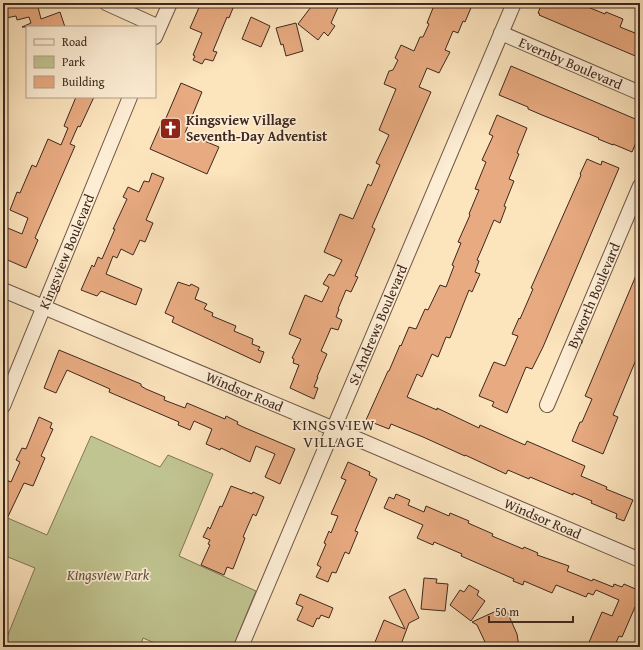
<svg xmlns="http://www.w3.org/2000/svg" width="643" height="650" viewBox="0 0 643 650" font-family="'Gentium Book Plus',serif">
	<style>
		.green { fill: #c0c490; stroke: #7f7658 }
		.building { fill: #e8aa80; stroke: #3e281f }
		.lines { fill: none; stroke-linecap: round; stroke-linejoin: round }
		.minor-casing { stroke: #6e5746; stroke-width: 16 }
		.minor { stroke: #fdedd4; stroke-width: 14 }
		.labels { text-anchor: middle; stroke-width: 3.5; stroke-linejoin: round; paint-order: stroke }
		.street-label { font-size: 14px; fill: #3e281f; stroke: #fdedd4 }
		.poi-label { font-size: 14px; font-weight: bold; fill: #3e281f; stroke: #fdedd4; text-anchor: start }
		.park-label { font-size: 14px; font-style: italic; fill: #5e4f3b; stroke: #fdedd4 }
		.neighbourhood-label { font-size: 15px; letter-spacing: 1px; fill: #3e281f; stroke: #fdedd4 }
	</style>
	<rect width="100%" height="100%" fill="#fce4bd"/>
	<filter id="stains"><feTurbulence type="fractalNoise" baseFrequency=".005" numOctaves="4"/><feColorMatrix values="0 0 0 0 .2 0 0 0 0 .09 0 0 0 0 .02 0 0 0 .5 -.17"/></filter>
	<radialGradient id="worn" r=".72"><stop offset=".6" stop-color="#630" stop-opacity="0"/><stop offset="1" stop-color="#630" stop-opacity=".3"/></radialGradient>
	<polygon class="green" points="91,436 160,467 168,455 213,474 179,556 256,591 233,647 164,647 143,638 140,647 3,647 35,568 3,555 3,516 47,535"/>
	<g class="building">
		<polygon points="3,3 37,3 41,19 60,12 65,27 22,27 31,23 29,17 17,20 16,16 6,18"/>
		<polygon points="201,3 235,3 229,18 227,17 213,51 217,52 213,61 205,59 202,64 193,60 195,56 193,55 202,33 190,28"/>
		<polygon points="314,3 340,3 331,23 335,26 328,36 324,32 318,40 298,24"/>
		<polygon points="435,3 473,3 465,22 463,21 458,33 453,31 445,50 450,52 439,73 427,68 419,87 431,92 372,227 375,229 355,276 358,277 351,292 346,290 338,309 339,309 336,317 342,320 338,330 331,328 321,351 327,354 317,377 318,377 314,387 318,388 314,399 290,388 299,365 293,363 294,359 292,358 301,339 289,334 305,295 322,302 329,287 323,284 329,274 334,276 342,260 324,252 340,214 353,219 368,184 371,186 380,165 376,163 389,135 379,130 396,89 384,84 389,71 393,70 398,60 395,58 401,45 414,51 420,37 423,37 429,24 427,23"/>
		<polygon points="542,3 578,3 605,14 606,12 623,19 620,27 640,35 640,58 539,15 540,14 538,13"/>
		<polygon points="251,17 270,26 261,47 242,39"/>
		<polygon points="296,23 303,51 286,56 283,44 281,45 276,28"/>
		<polygon points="511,66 640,121 640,133 632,152 613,144 613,145 598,139 599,138 542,115 528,109 528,107 499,95"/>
		<polygon points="181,83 202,92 185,133 219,147 207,174 150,149 161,124 163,125"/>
		<polygon points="76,97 94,97 80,127 78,126 70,144 75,146 35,238 38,240 26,268 3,258 3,226 22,234 28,218 10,210 17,192 20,193 32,165 36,167 48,139 61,145 68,128 64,126 66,121"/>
		<polygon points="497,115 527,128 517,153 519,154 509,179 514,181 504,206 506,207 500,223 494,220 481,251 477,260 479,261 475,272 480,274 472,292 469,290 450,338 446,337 438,357 432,354 422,377 417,374 407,397 437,410 437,408 479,428 480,425 525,445 527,441 585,466 581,476 607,487 606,489 633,500 624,521 616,518 617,514 591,503 592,501 573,493 573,495 530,477 529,479 508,470 506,474 465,455 465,456 423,437 391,424 389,429 366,420 388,371 389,371 400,345 401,346 409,327 416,329 425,309 428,310 440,285 446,287 454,266 452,265 461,243 458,242 470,215 469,214 479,190 475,189 486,162 482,160 493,136 489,134"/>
		<polygon points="587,159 601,165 602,161 619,168 543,347 532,369 526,367 507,413 492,406 494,402 479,396 493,364 494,362 505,366 518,336 512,334 519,318 520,319 533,289 531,288 581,175 580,174"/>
		<polygon points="152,173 164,178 146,220 153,223 145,242 140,240 133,255 121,249 117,258 113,256 106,274 142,289 136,305 101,291 97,296 81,290 92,265 94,267 98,257 102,259 115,229 113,229 127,199 123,197 128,187 139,192 144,181 149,182"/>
		<polygon points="640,266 640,350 613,415 618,417 603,454 572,441 580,422 582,422 592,399 585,396"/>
		<polygon points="178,282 190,286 191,284 199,288 195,299 207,304 204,309 213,313 212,316 236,326 234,331 253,339 252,344 260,347 258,350 264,352 260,363 172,322 174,317 165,313"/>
		<polygon points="59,350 141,384 141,386 146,389 165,397 164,400 185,408 187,403 225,419 226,416 238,422 237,424 243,427 295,449 280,484 265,477 275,454 256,446 250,462 221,448 220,450 206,444 212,429 194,421 190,430 178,425 179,422 109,392 110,389 67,370 56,393 44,388"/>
		<polygon points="39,417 52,423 50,428 53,429 41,456 45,458 33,486 24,483 3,527 3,486 6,480 11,482 20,462 16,460 22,448 26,449"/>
		<polygon points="348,462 370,472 369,475 377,479 355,531 358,532 349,554 345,552 336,573 332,572 328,582 316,577 321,567 317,565 326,544 324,543 329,531 331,533 338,516 331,514 346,480 341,478"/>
		<polygon points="231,486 252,494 253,492 264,497 256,516 253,514 243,537 245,538 233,569 227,567 224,575 201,565 210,545 208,544 210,540 203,537 208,527 210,529 220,506 222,507"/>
		<polygon points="396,494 410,500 408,505 424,512 426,506 449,516 450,513 469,521 468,523 493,534 492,536 523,549 524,547 538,553 537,555 569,566 567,571 592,581 593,579 613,587 614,584 622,587 624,584 640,591 640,609 635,607 622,637 619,636 614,647 587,647 602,612 612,616 619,600 596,590 593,595 588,593 586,597 556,585 552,593 524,581 523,585 513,581 514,579 461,556 462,554 434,542 433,545 417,538 423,525 384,508 389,497 394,499"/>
		<polygon points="424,578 437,579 436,583 448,584 445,611 421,609"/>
		<polygon points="469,585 479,591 477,595 485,601 471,621 450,605 460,590 464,592"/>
		<polygon points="405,589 419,618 409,623 400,647 373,647 384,620 405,629 389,597"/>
		<polygon points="300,594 333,608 329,618 321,615 319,619 317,618 313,627 297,620 303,607 296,604"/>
		<polygon points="505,607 517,634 519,647 486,647 485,642 477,625 472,622"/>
	</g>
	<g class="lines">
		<defs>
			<g id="minor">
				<polyline points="106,3 159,27"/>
				<path id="s1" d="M501,33L640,93"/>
				<polyline points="155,37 170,3"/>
				<path id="s2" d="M3,290L334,429L640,560"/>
				<path id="s3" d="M547,405L640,186"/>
				<path id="s4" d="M3,406L130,97"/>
				<path id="s5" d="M241,647L514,3"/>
			</g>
		</defs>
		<use href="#minor" class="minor-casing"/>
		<use href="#minor" class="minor"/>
	</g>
	<defs>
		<symbol id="church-square" viewBox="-11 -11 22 22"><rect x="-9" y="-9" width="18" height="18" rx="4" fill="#8f2418" stroke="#fdedd4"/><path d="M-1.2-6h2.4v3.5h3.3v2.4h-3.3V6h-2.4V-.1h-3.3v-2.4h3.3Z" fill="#fff"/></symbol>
	</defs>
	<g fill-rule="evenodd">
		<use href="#church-square" x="158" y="116" width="25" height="25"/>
	</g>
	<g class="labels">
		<g class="street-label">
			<text dy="5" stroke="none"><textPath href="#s1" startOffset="76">Evernby Boulevard</textPath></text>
			<text dy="5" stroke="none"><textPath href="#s4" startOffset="167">Kingsview Boulevard</textPath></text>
			<text dy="5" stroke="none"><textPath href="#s3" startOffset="119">Byworth Boulevard</textPath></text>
			<text dy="5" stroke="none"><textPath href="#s5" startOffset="350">St Andrews Boulevard</textPath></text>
			<text dy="5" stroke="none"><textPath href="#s2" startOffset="262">Windsor Road</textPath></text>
			<text dy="5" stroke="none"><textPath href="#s2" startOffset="586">Windsor Road</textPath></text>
		</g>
		<g class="poi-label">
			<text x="186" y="125">Kingsview Village<tspan x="186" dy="16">Seventh-Day Adventist</tspan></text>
		</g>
		<g class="park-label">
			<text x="108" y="580">Kingsview Park</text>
		</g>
		<g class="neighbourhood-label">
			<text x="334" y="430">KINGSVIEW<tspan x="334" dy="17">VILLAGE</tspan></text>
		</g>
	</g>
	<rect width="643" height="650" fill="none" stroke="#fce4bd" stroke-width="16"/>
	<rect x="4" y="4" width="635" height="642" fill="none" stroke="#3e281f" stroke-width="2"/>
	<rect x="8" y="8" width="627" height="634" fill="none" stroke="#3e281f"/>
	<rect x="26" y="26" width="130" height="72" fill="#fdedd4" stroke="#b19e8c"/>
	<rect x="34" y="39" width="20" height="6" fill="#fdedd4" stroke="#b19e8c"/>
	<text x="62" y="46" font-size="12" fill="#3e281f">Road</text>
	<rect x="34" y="56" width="20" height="12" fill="#c0c490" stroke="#b19e8c"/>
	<text x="62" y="66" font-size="12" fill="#3e281f">Park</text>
	<rect x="34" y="76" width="20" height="12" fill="#e8aa80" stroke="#b19e8c"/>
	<text x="62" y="86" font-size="12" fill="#3e281f">Building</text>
	<path d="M489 616v6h84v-6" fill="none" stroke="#3e281f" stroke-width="2"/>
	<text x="495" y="616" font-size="12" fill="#3e281f" stroke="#fdedd4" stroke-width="3" paint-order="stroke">50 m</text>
	<rect width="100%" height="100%" filter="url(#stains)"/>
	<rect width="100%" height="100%" fill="url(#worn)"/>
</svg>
